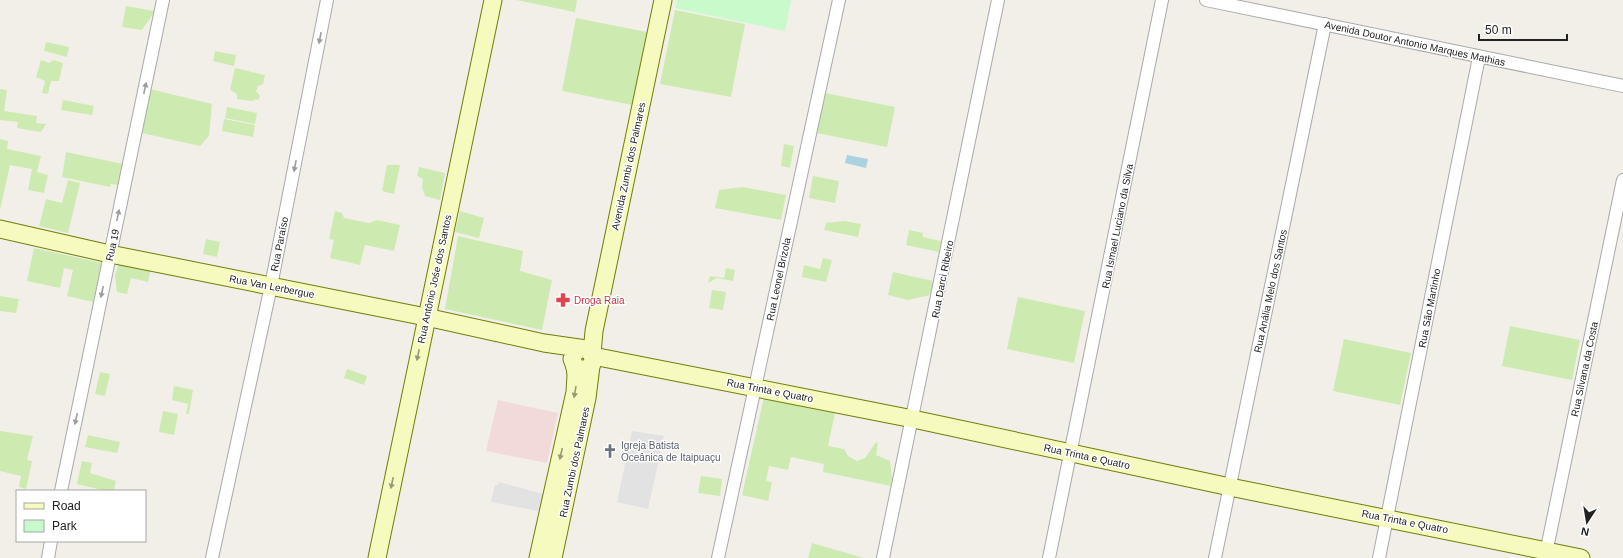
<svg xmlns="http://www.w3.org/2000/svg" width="1623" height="558" viewBox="0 0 1623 558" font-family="Arial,sans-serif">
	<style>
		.commercial { fill: #f2dad9 }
		.grass { fill: #cdebb0 }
		.park { fill: #c8facc }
		.parking { fill: #e2e2e2 }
		.water { fill: #aad3df }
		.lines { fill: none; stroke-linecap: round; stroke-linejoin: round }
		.street-casing { stroke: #a9a9a9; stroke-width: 14 }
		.secondary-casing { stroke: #707d05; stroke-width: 19 }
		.street { stroke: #fff; stroke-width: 12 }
		.secondary { stroke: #f7fabf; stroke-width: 17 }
		.oneway { fill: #9c9c9c }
		.oneway2 { fill: #979978 }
		.labels { text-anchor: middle; stroke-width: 3; stroke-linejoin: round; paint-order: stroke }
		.street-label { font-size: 10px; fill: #222; stroke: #fff }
		.health-label { font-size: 10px; fill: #be3a42; stroke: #fff; text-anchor: start }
		.worship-label { font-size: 10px; fill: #5b616d; stroke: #fff; text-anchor: start }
	</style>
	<rect width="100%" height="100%" fill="#f2efe9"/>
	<polygon class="commercial" points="498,400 558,413 547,463 486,451"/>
	<g class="grass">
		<polygon points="516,0 577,0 575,12"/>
		<polygon points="126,6 155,11 142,30 122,27"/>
		<polygon points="675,10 745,24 731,97 660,84"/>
		<polygon points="576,18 647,32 632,105 562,91"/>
		<polygon points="46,42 69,47 67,57 44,51"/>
		<polygon points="215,51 236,55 234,66 213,61"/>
		<polygon points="41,60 49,63 54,60 63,63 59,81 51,81 48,94 42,93 45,81 36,77"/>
		<polygon points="235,68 265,75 263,84 258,86 256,91 260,96 259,99 251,101 237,99 237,94 230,90"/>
		<polygon points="0,89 7,90 4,111 37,116 36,123 46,124 41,132 17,128 18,122 0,120"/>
		<polygon points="150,89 212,104 209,136 200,146 142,133"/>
		<polygon points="825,93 895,107 887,147 817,133"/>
		<polygon points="63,100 94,106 92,115 61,110"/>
		<polygon points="227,107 257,113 255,124 225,118"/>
		<polygon points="224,119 255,125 253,137 222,131"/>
		<polygon points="0,139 8,141 7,149 41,156 37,172 48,175 44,193 28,190 32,169 10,165 0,210"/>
		<polygon points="784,144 794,146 790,168 781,166"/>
		<polygon points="66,152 123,164 118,185 111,184 110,187 62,177"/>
		<polygon points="387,165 400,165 394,194 382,191"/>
		<polygon points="419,167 445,173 440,200 425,196 422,187 423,179 417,176"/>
		<polygon points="813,176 839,181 835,203 809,198"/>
		<polygon points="68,180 80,183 68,233 39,226 46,199 62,203"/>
		<polygon points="743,187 786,195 781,220 715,208 719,190"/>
		<polygon points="335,211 342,213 344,218 369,223 377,220 400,225 394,251 365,245 360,265 330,258 334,240 329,239"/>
		<polygon points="460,211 484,218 479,238 455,232"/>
		<polygon points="844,221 861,224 858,237 824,230 826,223"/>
		<polygon points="909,230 923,233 923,237 941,241 939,252 906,245"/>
		<polygon points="458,236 523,251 520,271 552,280 542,330 445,309"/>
		<polygon points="206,239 220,242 217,257 203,254"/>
		<polygon points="34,248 102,263 93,302 67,296 73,270 64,268 60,288 27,281"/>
		<polygon points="823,258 832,260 826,282 802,277 804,265 820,269"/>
		<polygon points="119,262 151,268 148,282 131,278 127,294 117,292 115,275"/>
		<polygon points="726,268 735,270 733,281 717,278 708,283 710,276 724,278"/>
		<polygon points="893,272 933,281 930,295 908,300 888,295"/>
		<polygon points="712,290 726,292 723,310 709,308"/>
		<polygon points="0,296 19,299 16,313 0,311"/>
		<polygon points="1018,297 1085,311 1074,363 1007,349"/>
		<polygon points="1510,326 1580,340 1572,380 1502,366"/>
		<polygon points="1344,339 1411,353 1400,405 1333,391"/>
		<polygon points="347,369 367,376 364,385 344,378"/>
		<polygon points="100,372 110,374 105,396 95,394"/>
		<polygon points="174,386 193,390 189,414 186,414 188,404 172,400"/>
		<polygon points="764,397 835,413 828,446 844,449 848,456 857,461 865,458 876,442 878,444 876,455 890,461 892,478 891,486 823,472 824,463 824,464 791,457 788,470 769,466 766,481 772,482 768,501 742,495"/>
		<polygon points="163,411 178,414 174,435 159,432"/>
		<polygon points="0,431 33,436 27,460 32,461 26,489 19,487 21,476 0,471"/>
		<polygon points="88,435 120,442 117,453 85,447"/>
		<polygon points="82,461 92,463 90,473 116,481 114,491 106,491 77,484"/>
		<polygon points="701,476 722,479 720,496 698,493"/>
		<polygon points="812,543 864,558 865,558 808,558"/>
	</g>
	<polygon class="park" points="677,0 791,0 785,31 675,8"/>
	<g class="parking">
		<polygon points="632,431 664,436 648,509 617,502"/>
		<polygon points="499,482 547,495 543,512 491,502 495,485 498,485"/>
	</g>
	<polygon class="water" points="847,155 868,159 866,168 845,163"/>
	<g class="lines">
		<defs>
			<g id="street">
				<polyline points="1206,0 1623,86"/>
				<polyline points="61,491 163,0"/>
				<polyline points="48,558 51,541"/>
				<polyline points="212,558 271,286 327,0"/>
				<polyline points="718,558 839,0"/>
				<polyline points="883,558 998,0"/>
				<polyline points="1049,558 1162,0"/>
				<polyline points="1215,558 1325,24"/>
				<polyline points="1379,558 1479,57"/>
				<polyline points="1545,558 1623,180"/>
			</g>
			<g id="secondary">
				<polyline points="0,229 110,254 426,317 544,343 586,349 592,354 593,361 591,366 583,370 575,367 572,359 575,352 581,349"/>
				<polyline points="592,354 594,331 663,0"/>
				<polyline points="593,356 913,419 1230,487 1581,558"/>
				<polyline points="377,558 493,0"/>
				<polyline points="538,558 575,392 576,375 575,367"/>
				<polyline points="553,558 587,398 591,366"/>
			</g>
		</defs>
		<use href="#street" class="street-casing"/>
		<use href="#secondary" class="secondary-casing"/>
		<use href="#street" class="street"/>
		<use href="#secondary" class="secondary"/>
	</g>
	<defs><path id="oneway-solid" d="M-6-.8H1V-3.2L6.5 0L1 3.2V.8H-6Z"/></defs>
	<g class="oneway">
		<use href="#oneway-solid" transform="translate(320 38) rotate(101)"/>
		<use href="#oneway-solid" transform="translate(145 88) rotate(-78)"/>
		<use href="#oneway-solid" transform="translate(295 166) rotate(101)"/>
		<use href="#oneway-solid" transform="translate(118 215) rotate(-78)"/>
		<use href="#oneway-solid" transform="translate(102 292) rotate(102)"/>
		<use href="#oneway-solid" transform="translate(76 419) rotate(102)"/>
	</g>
	<g class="oneway2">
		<use href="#oneway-solid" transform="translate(418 355) rotate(102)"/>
		<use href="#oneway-solid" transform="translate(575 392) rotate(100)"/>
		<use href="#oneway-solid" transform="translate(561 454) rotate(102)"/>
		<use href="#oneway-solid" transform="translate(392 483) rotate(102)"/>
	</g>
	<defs>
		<symbol id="pharmacy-bare" viewBox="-9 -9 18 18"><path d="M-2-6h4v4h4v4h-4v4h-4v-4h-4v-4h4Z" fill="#e0444e" stroke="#fff" stroke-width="2.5" paint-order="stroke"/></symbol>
		<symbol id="church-bare" viewBox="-9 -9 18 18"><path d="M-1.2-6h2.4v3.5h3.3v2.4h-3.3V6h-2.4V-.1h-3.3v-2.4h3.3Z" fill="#6b7280" stroke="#fff" stroke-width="2.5" paint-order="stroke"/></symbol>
	</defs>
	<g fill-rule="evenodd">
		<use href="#pharmacy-bare" x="553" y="290" width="20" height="20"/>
		<use href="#church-bare" x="600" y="441" width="20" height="20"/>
	</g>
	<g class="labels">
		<g class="street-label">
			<text transform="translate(1415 43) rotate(12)" y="4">Avenida Doutor Antonio Marques Mathias</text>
			<text transform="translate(628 166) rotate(-78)" y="4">Avenida Zumbi dos Palmares</text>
			<text transform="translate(1117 226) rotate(-79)" y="4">Rua Ismael Luciano da Silva</text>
			<text transform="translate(279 244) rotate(-79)" y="4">Rua Paraíso</text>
			<text transform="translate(112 245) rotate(-78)" y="4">Rua 19</text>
			<text transform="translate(434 279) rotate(-78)" y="4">Rua Antônio Jośe dos Santos</text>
			<text transform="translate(778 279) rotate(-78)" y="4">Rua Leonel Brizola</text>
			<text transform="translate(942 279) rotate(-79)" y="4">Rua Darci Ribeiro</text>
			<text transform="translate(272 286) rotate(11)" y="4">Rua Van Lerbergue</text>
			<text transform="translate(1270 291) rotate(-78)" y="4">Rua Anália Melo dos Santos</text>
			<text transform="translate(1429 308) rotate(-79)" y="4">Rua São Martinho</text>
			<text transform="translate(1584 369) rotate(-78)" y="4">Rua Silvana da Costa</text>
			<text transform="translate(770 390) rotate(11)" y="4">Rua Trinta e Quatro</text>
			<text transform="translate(1087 456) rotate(12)" y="4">Rua Trinta e Quatro</text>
			<text transform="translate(574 462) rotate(-78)" y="4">Rua Zumbi dos Palmares</text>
			<text transform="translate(1405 521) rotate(11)" y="4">Rua Trinta e Quatro</text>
		</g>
		<g class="health-label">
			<text x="574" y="304">Droga Raia</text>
		</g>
		<g class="worship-label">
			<text x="621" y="449">Igreja Batista<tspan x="621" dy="12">Oceânica de Itaipuaçu</tspan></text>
		</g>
	</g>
	<rect x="16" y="490" width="130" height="52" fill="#ffffff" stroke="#a7a7a7"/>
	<rect x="24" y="503" width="20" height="6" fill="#f7fabf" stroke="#a7a7a7"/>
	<text x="52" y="510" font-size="12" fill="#222222">Road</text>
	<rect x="24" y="520" width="20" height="12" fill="#c8facc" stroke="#a7a7a7"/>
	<text x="52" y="530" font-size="12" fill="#222222">Park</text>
	<g transform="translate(1587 522) rotate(192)" stroke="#ffffff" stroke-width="3" paint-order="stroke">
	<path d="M0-3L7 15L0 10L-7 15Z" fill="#222222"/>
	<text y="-6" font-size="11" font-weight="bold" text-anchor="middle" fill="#222222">N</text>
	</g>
	<path d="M1479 34v6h88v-6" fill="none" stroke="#222222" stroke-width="2"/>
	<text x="1485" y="34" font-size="12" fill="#222222" stroke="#ffffff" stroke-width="3" paint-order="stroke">50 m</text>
</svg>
